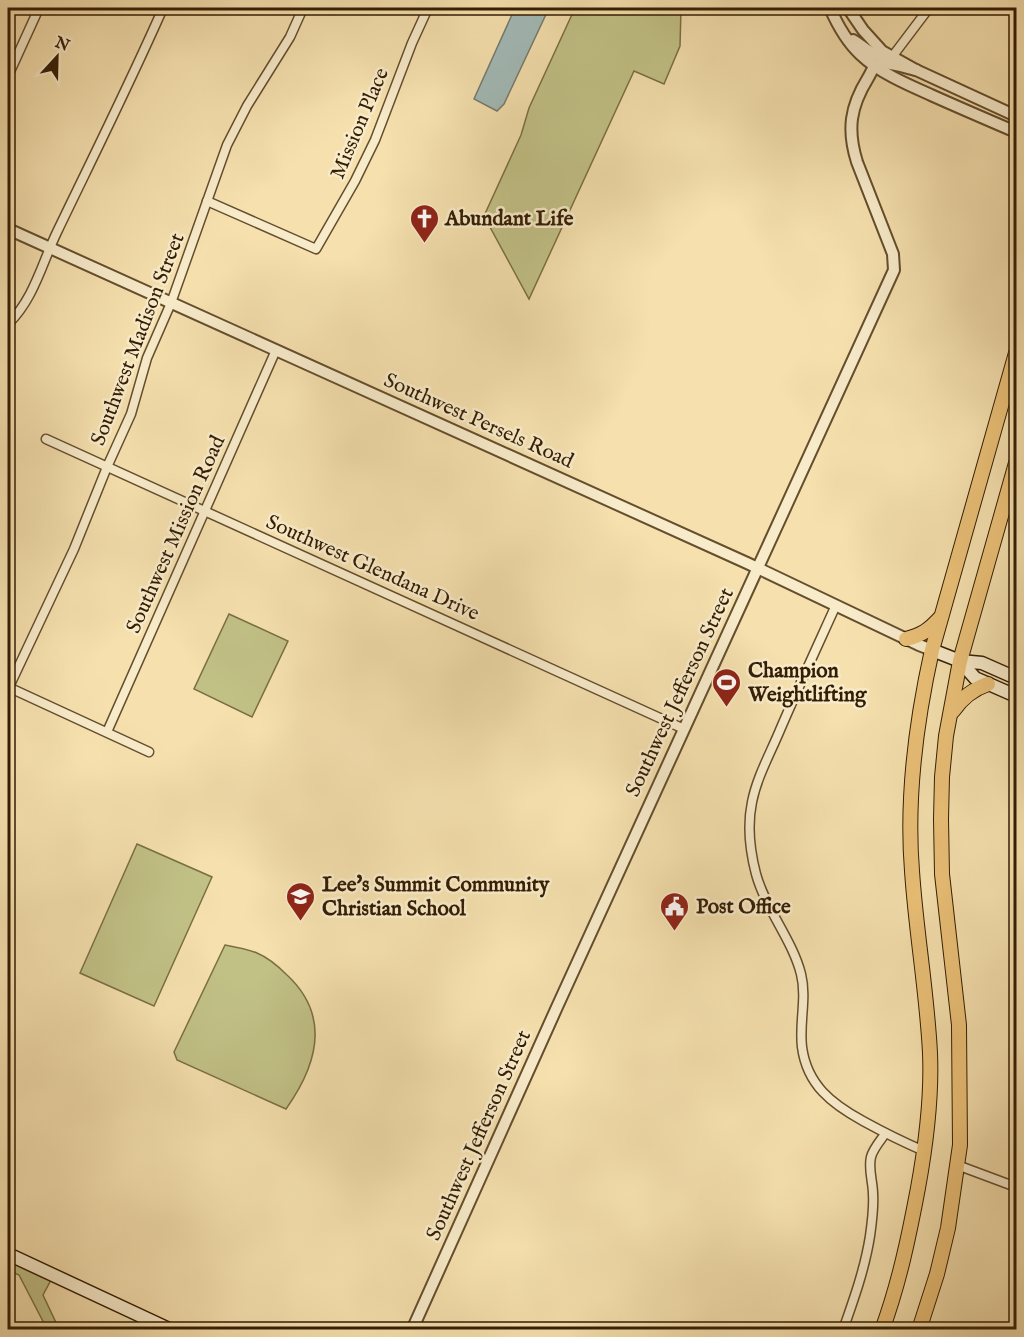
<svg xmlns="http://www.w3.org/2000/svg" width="1024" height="1337" viewBox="0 0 1024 1337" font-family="'IM FELL English',serif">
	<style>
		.green { fill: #c1c186; stroke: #7a6f44; stroke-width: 1.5 }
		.water { fill: #a2bab7; stroke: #767b6f; stroke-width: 1.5 }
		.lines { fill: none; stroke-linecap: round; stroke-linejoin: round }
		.minor-casing { stroke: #644e2e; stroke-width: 11 }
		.tertiary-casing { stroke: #644e2e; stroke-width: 14 }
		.secondary-casing { stroke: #331d03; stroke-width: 15 }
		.trunk-casing { stroke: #331d03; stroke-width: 16 }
		.minor { stroke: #f8ebca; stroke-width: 8 }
		.tertiary { stroke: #f8ebca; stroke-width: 10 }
		.secondary { stroke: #f8ebca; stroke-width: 12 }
		.trunk { stroke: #eac077; stroke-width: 14 }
		.labels { text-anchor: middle; stroke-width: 5; stroke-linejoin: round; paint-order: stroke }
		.street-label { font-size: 21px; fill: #331d03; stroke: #f8ebca }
		.poi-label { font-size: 21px; font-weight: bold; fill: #331d03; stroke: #f8ebca; text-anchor: start }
	</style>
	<rect width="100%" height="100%" fill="#f5e0ae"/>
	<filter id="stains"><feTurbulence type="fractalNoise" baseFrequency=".00333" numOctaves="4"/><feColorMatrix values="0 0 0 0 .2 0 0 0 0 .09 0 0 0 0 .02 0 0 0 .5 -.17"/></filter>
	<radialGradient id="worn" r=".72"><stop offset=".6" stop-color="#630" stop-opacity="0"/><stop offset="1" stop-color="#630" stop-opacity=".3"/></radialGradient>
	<g class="green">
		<polygon points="575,8 681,8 680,46 664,84 634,71 529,299 484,216 521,135 529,108"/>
		<polygon points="229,614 288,641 252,717 194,689"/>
		<polygon points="137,844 212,877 154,1006 80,973"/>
		<path d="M225,945C236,947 247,949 257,953C269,958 278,966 287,975C331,1016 318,1064 286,1109L177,1060L174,1052Z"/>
		<polygon points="8,1261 51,1280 43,1295 59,1329 47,1329 19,1275 8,1270"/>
	</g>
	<polygon class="water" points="515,8 549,8 504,104 497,111 474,99"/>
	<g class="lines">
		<defs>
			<g id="minor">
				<polyline points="892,57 929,8"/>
				<polyline points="8,76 39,8"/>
				<polyline points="207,201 316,249 355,181 375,140 412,43 428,8"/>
				<path d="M8,324C34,299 42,263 57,232C93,157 130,83 163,8"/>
				<polyline points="46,439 684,729"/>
				<path d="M836,605C817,647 798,688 780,730C770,754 757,777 752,802C747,826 750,851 756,874C766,910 792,939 801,974C807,998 799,1023 802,1047C807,1085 832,1104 863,1121C883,1132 903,1142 924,1151"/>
				<polyline points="8,687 149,752"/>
				<polyline points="9,687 74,549 107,467 131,414 147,358 171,303 227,145 247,106 290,37 303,8"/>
				<polyline points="107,732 276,350"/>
				<polyline points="957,1165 1016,1187"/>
				<polyline points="414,1325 423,1330"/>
				<path d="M843,1330C854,1299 865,1268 870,1236C872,1222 874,1208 873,1194C873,1182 868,1169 871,1157C873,1149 880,1141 885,1134"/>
			</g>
			<g id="tertiary">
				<path d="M830,8C837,24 846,41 860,54C880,73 906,84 931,95C960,108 988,120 1016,132"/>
				<polyline points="848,8 863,30 882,51 916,70 1016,116"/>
				<path d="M853,40C865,47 874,58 889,58"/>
				<polyline points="8,229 747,563 919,645 932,650"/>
				<path d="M412,1330L557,1007L894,270L893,254L857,162C847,130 850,107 868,78C871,73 873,66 879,64C890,61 905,68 916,70"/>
			</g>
			<g id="secondary">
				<polyline points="932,650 960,661 982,663 1016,678"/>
				<polyline points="960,661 975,678 1016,696"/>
				<polyline points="8,1254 171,1330"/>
			</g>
			<g id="trunk">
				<path d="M906,639C922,635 929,630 940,618"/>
				<path d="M953,711C962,698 973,689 988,684"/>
				<path d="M882,1330C899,1284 909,1236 918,1188C926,1144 932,1098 930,1053C927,992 916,932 912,871C906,797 916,722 932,650L1016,353"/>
				<polyline points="919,1330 937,1274 948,1228 960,1145 959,1025 942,874 941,819 942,777 946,736 960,661 1016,463"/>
			</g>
		</defs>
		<use href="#minor" class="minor-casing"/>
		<use href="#tertiary" class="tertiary-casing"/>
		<use href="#secondary" class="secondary-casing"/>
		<use href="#trunk" class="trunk-casing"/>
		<use href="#minor" class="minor"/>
		<use href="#tertiary" class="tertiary"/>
		<use href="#secondary" class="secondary"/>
		<use href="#trunk" class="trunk"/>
	</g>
	<defs>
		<symbol id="church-pin" viewBox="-11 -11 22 30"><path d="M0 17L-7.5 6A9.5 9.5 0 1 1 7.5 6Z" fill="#8f2418" stroke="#f8ebca"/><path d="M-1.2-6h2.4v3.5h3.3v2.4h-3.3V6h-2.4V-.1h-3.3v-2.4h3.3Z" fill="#fff"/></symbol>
		<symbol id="stadium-pin" viewBox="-11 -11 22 30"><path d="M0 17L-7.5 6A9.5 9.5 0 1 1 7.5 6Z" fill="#8f2418" stroke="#f8ebca"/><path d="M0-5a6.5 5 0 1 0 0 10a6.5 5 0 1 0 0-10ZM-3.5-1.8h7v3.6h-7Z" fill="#fff"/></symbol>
		<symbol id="school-pin" viewBox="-11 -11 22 30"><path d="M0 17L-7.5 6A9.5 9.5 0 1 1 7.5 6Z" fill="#8f2418" stroke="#f8ebca"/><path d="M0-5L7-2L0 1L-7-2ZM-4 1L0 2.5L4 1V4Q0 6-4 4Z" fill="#fff"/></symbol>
		<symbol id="civic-pin" viewBox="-11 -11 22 30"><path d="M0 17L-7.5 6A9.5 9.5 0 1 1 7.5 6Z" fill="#8f2418" stroke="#f8ebca"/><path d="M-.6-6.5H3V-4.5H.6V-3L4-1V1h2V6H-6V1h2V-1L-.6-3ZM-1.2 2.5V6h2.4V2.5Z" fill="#fff"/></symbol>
	</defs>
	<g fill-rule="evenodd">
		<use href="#church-pin" x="408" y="202" width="33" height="45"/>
		<use href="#stadium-pin" x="710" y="666" width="33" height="45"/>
		<use href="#school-pin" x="284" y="880" width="33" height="45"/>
		<use href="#civic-pin" x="658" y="890" width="33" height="45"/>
	</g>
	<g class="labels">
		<g class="street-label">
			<text transform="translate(359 123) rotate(-67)" y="7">Mission Place</text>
			<text transform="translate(137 339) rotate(-69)" y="7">Southwest Madison Street</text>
			<text transform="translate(479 420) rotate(24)" y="7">Southwest Persels Road</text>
			<text transform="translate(175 534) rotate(-66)" y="7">Southwest Mission Road</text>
			<text transform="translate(373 567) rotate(24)" y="7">Southwest Glendana Drive</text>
			<text transform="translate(679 692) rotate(-65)" y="7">Southwest Jefferson Street</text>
			<text transform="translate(478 1135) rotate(-66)" y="7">Southwest Jefferson Street</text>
		</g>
		<g class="poi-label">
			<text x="445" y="225">Abundant Life</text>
			<text x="748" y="677">Champion<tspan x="748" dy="24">Weightlifting</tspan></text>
			<text x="322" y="891">Lee's Summit Community<tspan x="322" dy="24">Christian School</tspan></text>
			<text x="696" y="913">Post Office</text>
		</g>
	</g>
	<rect width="1024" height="1337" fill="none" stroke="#f5e0ae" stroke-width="30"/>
	<rect x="9" y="9" width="1006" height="1319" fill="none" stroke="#331d03" stroke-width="3"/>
	<rect x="15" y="15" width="994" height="1307" fill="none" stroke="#331d03" stroke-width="1.5"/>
	<g transform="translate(57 57) rotate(22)" stroke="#f8ebca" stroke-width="4.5" paint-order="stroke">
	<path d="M0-4.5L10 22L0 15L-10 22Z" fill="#331d03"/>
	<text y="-9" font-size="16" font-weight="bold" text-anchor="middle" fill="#331d03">N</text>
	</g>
	<rect width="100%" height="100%" filter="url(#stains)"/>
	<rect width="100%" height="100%" fill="url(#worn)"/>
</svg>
